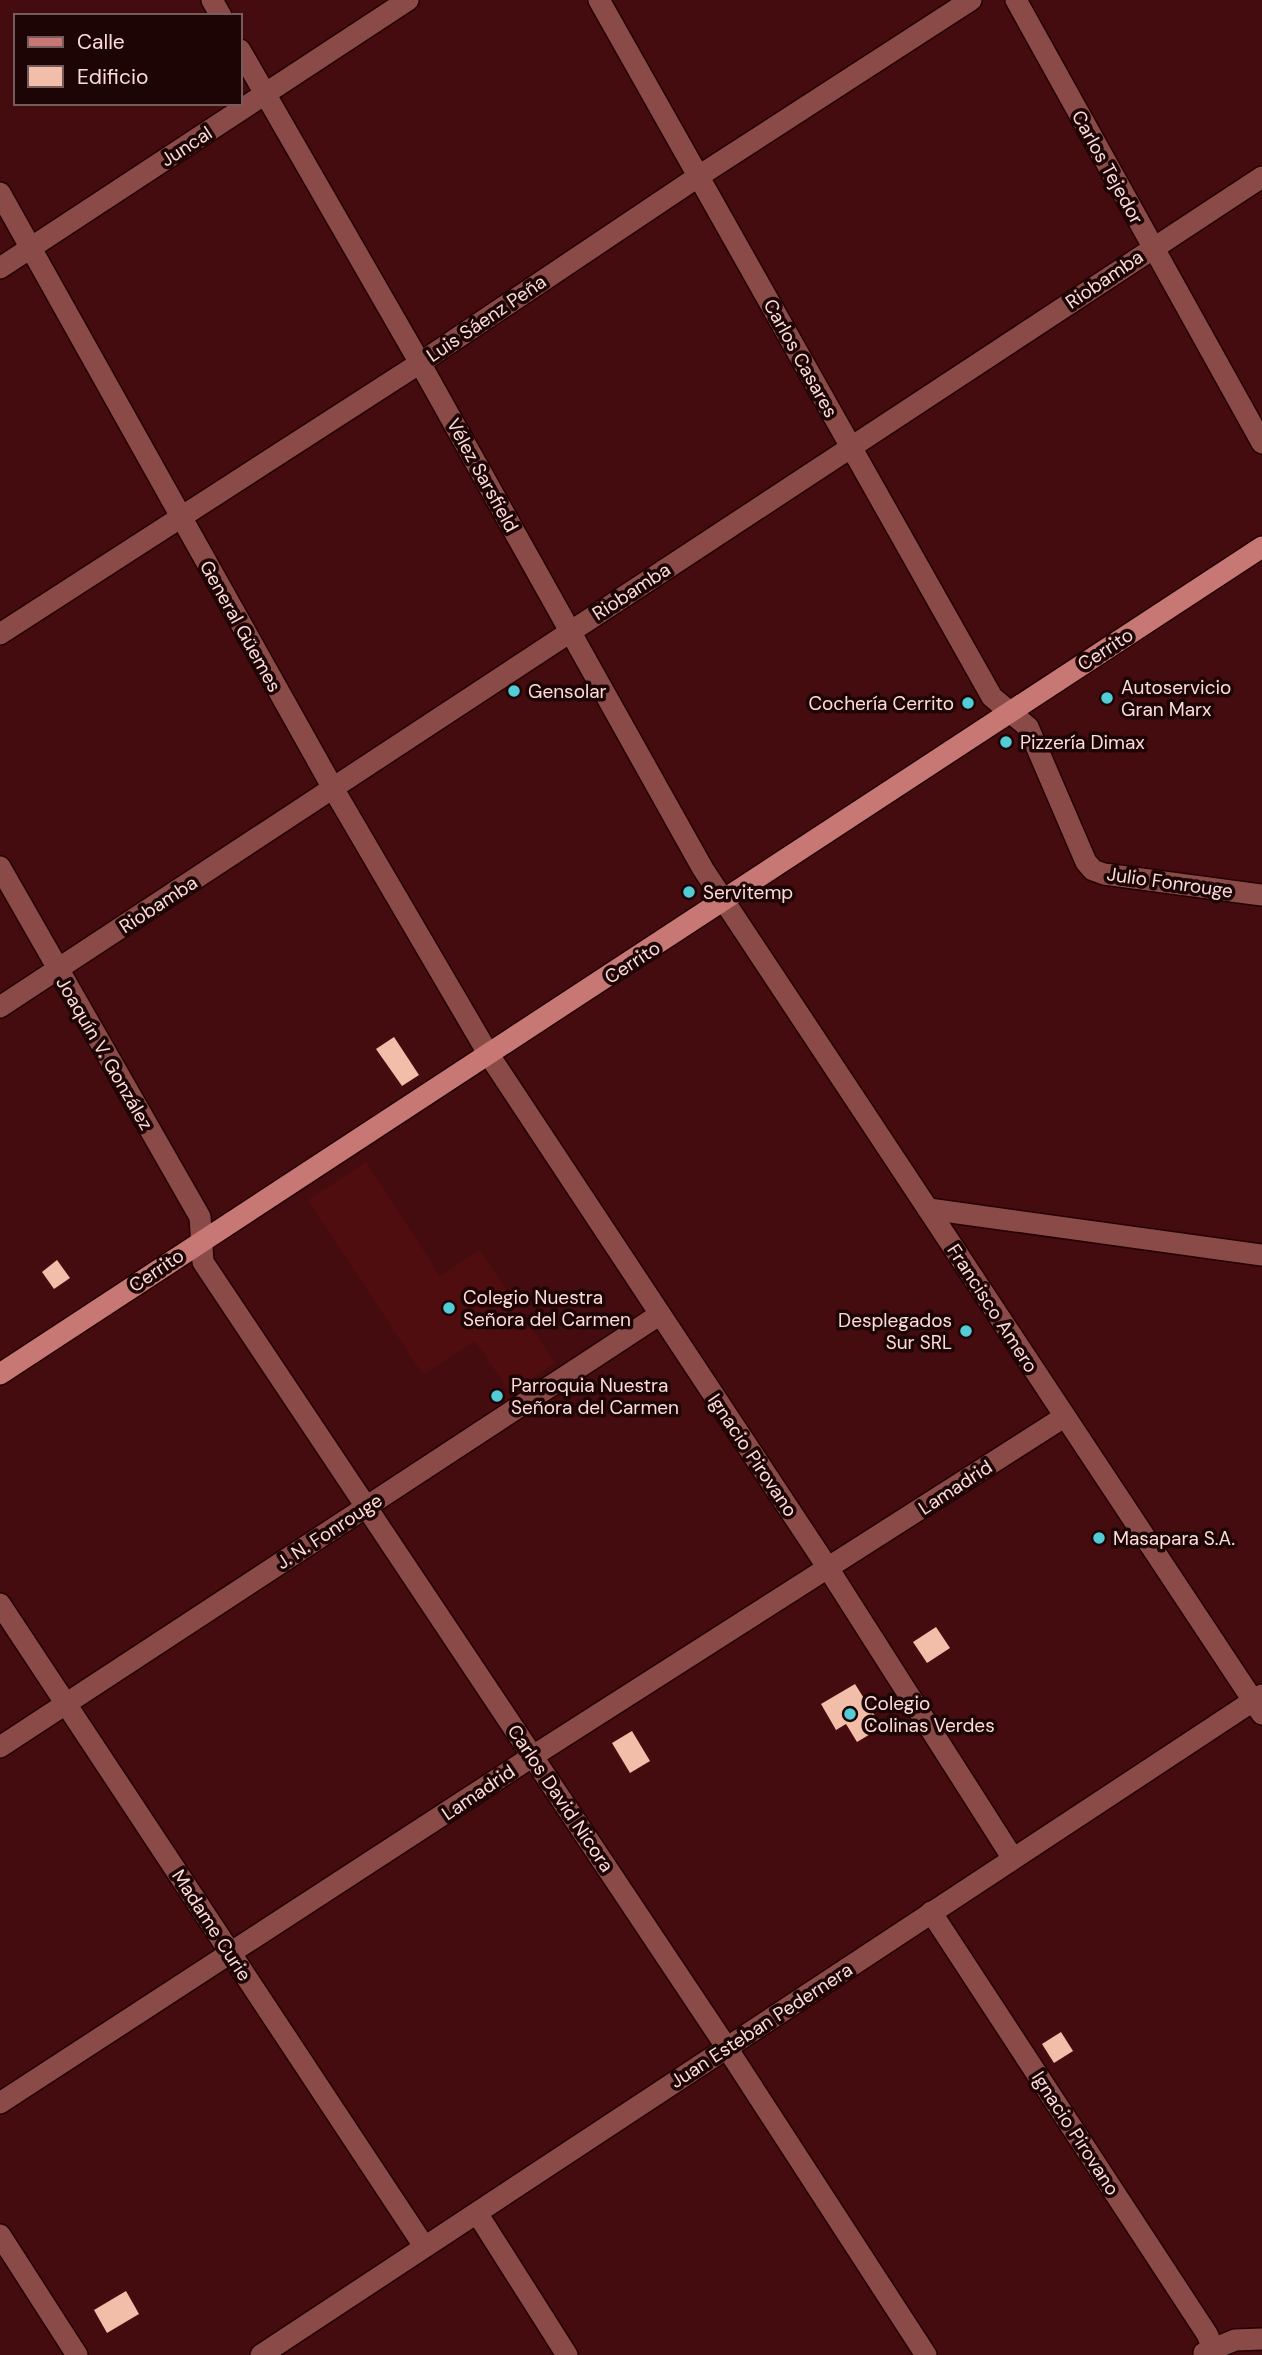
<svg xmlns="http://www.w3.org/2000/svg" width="1262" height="2355" viewBox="0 0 1262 2355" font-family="'DM Sans',sans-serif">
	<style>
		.built { fill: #4f0d10 }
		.building { fill: #f2bea9 }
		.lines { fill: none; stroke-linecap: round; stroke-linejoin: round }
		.minor-casing { stroke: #240001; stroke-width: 24 }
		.major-casing { stroke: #240001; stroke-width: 24 }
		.minor { stroke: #8a4b48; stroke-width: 21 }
		.major { stroke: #c77874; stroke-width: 21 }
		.poi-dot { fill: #52ccd6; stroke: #1d0505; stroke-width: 2.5 }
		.labels { text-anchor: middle; stroke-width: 7; stroke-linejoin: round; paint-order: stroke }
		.street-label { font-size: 19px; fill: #fbdcd9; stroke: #1d0505 }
		.poi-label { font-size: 19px; fill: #fbdcd9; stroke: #1d0505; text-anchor: start }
	</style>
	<rect width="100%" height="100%" fill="#450c0f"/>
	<polygon class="built" points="366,1162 440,1276 480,1250 555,1363 510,1393 475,1341 423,1375 308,1200"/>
	<g class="building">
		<polygon points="394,1037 419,1075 402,1086 376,1049"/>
		<polygon points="57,1260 70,1278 54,1289 42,1272"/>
		<polygon points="936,1627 950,1648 927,1663 913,1642"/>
		<polygon points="855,1684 882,1727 857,1742 846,1724 836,1730 821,1704"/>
		<polygon points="632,1731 650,1761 630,1773 612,1743"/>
		<polygon points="1061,2032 1073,2051 1054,2063 1042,2044"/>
		<polygon points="126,2291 139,2314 107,2333 94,2310"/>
	</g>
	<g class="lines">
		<defs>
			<g id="minor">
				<polyline points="212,0 221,16"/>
				<polyline points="599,0 992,697 1028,727 1086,862 1093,870 1104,874 1262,895"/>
				<polyline points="1016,0 1262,443"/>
				<polyline points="240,50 420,363 703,869 1262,1714"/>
				<polyline points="0,193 334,790 489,1055 828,1568 1012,1857"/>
				<polyline points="0,268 408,0"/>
				<polyline points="0,634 420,363 699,176 971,0"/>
				<polyline points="0,867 200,1217 203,1262 727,2048 926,2355"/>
				<polyline points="0,1007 1262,177"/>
				<polyline points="929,1209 1262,1255"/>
				<polyline points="0,1604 424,2246"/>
				<polyline points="0,1747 659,1315"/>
				<polyline points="931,1912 1207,2334 1216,2355"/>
				<polyline points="0,2103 533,1756 1064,1417"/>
				<polyline points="477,2213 567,2355"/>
				<polyline points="0,2235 77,2355"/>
				<polyline points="1204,2353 1235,2340 1262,2339"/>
				<polyline points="261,2355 1262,1695"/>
			</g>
			<polyline id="major" points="0,1374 1262,547"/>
		</defs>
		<use href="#minor" class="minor-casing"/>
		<use href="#major" class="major-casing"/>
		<use href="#minor" class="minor"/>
		<use href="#major" class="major"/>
	</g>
	<g class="poi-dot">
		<circle cx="514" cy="691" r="7"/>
		<circle cx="1107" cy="698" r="7"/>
		<circle cx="968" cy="703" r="7"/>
		<circle cx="1006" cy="742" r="7"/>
		<circle cx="689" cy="892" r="7"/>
		<circle cx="449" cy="1308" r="7"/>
		<circle cx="966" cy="1331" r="7"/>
		<circle cx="497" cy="1396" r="7"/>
		<circle cx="1099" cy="1538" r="7"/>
		<circle cx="850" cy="1714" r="7"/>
	</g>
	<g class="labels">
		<g class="street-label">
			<text transform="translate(186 146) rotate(-33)" y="7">Juncal</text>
			<text transform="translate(1108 167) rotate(61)" y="7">Carlos Tejedor</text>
			<text transform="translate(1104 279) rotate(-34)" y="7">Riobamba</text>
			<text transform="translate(486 318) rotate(-34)" y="7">Luis Sáenz Peña</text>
			<text transform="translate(801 358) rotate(61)" y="7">Carlos Casares</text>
			<text transform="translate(483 475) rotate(61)" y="7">Vélez Sarsfield</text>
			<text transform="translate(631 591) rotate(-33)" y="7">Riobamba</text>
			<text transform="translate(241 626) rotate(61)" y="7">General Güemes</text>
			<text transform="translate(1105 649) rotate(-33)" y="7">Cerrito</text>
			<text transform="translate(1170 882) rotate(8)" y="7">Julio Fonrouge</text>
			<text transform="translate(158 904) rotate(-33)" y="7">Riobamba</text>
			<text transform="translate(632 962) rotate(-33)" y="7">Cerrito</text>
			<text transform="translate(105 1053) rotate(60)" y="7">Joaquín V. González</text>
			<text transform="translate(156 1270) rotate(-34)" y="7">Cerrito</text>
			<text transform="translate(993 1308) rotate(57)" y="7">Francisco Amero</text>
			<text transform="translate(753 1455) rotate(56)" y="7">Ignacio Pirovano</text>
			<text transform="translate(955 1487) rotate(-33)" y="7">Lamadrid</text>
			<text transform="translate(329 1531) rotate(-33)" y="7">J. N. Fonrouge</text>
			<text transform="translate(478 1792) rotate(-34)" y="7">Lamadrid</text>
			<text transform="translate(561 1798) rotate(56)" y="7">Carlos David Nicora</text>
			<text transform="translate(212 1925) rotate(57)" y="7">Madame Curie</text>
			<text transform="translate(761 2025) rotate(-33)" y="7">Juan Esteban Pedernera</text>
			<text transform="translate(1076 2133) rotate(57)" y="7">Ignacio Pirovano</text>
		</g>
		<g class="poi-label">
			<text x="1121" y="694">Autoservicio<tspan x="1121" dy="22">Gran Marx</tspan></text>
			<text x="528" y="698">Gensolar</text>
			<text x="954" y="710" text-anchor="end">Cochería Cerrito</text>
			<text x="1020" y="749">Pizzería Dimax</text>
			<text x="703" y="899">Servitemp</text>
			<text x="463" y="1304">Colegio Nuestra<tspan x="463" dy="22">Señora del Carmen</tspan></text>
			<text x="952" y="1327" text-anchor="end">Desplegados<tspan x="952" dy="22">Sur SRL</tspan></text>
			<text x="511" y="1392">Parroquia Nuestra<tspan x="511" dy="22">Señora del Carmen</tspan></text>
			<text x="1113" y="1545">Masapara S.A.</text>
			<text x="864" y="1710">Colegio<tspan x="864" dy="22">Colinas Verdes</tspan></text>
		</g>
	</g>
	<rect x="14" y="14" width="228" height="91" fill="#1d0505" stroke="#765b5a" stroke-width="2"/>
	<rect x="28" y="37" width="35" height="10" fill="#c77874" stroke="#765b5a" stroke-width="2"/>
	<text x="77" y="49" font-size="21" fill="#fbdcd9">Calle</text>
	<rect x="28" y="66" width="35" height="21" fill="#f2bea9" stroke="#765b5a" stroke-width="2"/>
	<text x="77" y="84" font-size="21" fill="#fbdcd9">Edificio</text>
</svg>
